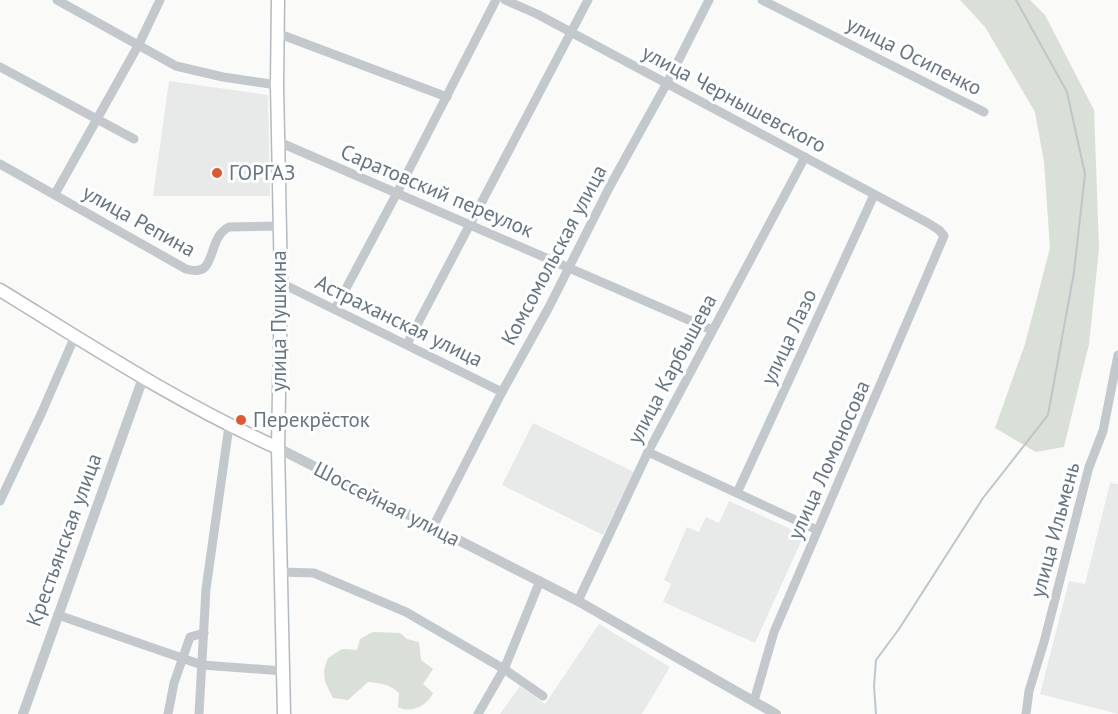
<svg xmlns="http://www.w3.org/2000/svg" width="1118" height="714" viewBox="0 0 1118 714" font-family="'PT Sans',sans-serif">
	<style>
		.built { fill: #e8e9e9 }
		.green { fill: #dadfd7 }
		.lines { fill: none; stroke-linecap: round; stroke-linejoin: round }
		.stream { stroke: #bbc7cb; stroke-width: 2 }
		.secondary-casing { stroke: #b3babf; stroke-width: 15 }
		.minor { stroke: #c3c8cc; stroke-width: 9 }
		.tertiary { stroke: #c3c8cc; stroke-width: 10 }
		.secondary { stroke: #fff; stroke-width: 12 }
		.poi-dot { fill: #e4572e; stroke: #fff; stroke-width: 2 }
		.labels { text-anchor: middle; stroke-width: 6; stroke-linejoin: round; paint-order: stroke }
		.street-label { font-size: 21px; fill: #657683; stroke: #fff }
		.poi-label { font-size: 21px; fill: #657683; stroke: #fff; text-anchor: start }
	</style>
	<rect width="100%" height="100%" fill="#fafaf8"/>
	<g class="built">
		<polygon points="169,81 268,95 270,196 153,196"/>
		<polygon points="533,423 634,472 603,535 502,485"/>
		<polygon points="1110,483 1118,484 1118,714 1040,694 1069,581 1085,584"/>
		<polygon points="729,501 804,535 755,643 663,602 671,584 664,580 687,527 699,532 706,517 719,523"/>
		<polygon points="599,624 670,667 642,714 500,714 520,686 545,704"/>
	</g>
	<g class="green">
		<polygon points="960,0 1030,0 1045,15 1094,110 1099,249 1089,344 1064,447 1036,452 995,428 1025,344 1050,248 1044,162 1035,112 985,27"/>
		<path d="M373,632L400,633L407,639L419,642L421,660L433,669L423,684L433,693C427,706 411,714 398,707L399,693C390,684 380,683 368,682L348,700L333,698L325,682L324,670L328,658L342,649L357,650L360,639Z"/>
	</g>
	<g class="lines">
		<polyline class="stream" points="876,714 874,686 876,660 899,629 983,498 1048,415 1074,272 1085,174 1067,92 1016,0"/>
		<defs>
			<g id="secondary">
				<polyline points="278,0 277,85 281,283 278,448 284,714"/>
				<path d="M0,290C91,346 180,404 278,448"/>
			</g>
		</defs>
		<use href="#secondary" class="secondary-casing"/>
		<g class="minor">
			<polyline points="57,0 176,66 223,77 277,85"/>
			<polyline points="505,0 537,14 928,223 939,230 944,236 774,632 754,701"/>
			<polyline points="762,0 984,112"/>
			<polyline points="277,33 447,97"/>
			<polyline points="0,67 134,139"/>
			<polyline points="279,142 712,330"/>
			<path d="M0,164L186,269C219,279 205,239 229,227L280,226"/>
			<polyline points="55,194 139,44 160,0"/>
			<polyline points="281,283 502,392"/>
			<polyline points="335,309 397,193 496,0"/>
			<polyline points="407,344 588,0"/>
			<polyline points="648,452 817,530"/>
			<polyline points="737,493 874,195"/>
			<polyline points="0,501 42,412 75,336"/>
			<polyline points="433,527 502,392 549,307 610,186 667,83 709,0"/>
			<polyline points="281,572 314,573 406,612 504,669 543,696"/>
			<polyline points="578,601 648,452 805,157"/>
			<polyline points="58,615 202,665 283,671"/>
			<polyline points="168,714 174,683 190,637 204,633"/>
			<polyline points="199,714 206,589 229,426"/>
			<polyline points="478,714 505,667 540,581"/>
			<polyline points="1026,714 1029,691 1044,642 1089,467 1103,431 1118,355"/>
		</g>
		<g class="tertiary">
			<polyline points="278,448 578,601 776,714"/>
			<polyline points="23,714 143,378"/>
		</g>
		<use href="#secondary" class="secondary"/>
	</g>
	<g class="poi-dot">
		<circle cx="217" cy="173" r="6"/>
		<circle cx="241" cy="420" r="6"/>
	</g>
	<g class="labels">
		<g class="street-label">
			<text transform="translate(914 56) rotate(27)" y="7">улица Осипенко</text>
			<text transform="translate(734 99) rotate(28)" y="7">улица Чернышевского</text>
			<text transform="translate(437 191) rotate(23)" y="7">Саратовский переулок</text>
			<text transform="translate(139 221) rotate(29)" y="7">улица Репина</text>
			<text transform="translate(554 255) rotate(-62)" y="7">Комсомольская улица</text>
			<text transform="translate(279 321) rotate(-90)" y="7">улица Пушкина</text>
			<text transform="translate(399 321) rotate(26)" y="7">Астраханская улица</text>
			<text transform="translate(789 337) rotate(-65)" y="7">улица Лазо</text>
			<text transform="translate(672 369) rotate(-62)" y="7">улица Карбышева</text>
			<text transform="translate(829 460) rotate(-66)" y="7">улица Ломоносова</text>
			<text transform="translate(387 504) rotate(27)" y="7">Шоссейная улица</text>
			<text transform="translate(1055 530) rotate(-75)" y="7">улица Ильмень</text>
			<text transform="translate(64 540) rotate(-70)" y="7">Крестьянская улица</text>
		</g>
		<g class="poi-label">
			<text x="229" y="180">ГОРГАЗ</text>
			<text x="253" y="427">Перекрёсток</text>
		</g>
	</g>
</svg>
